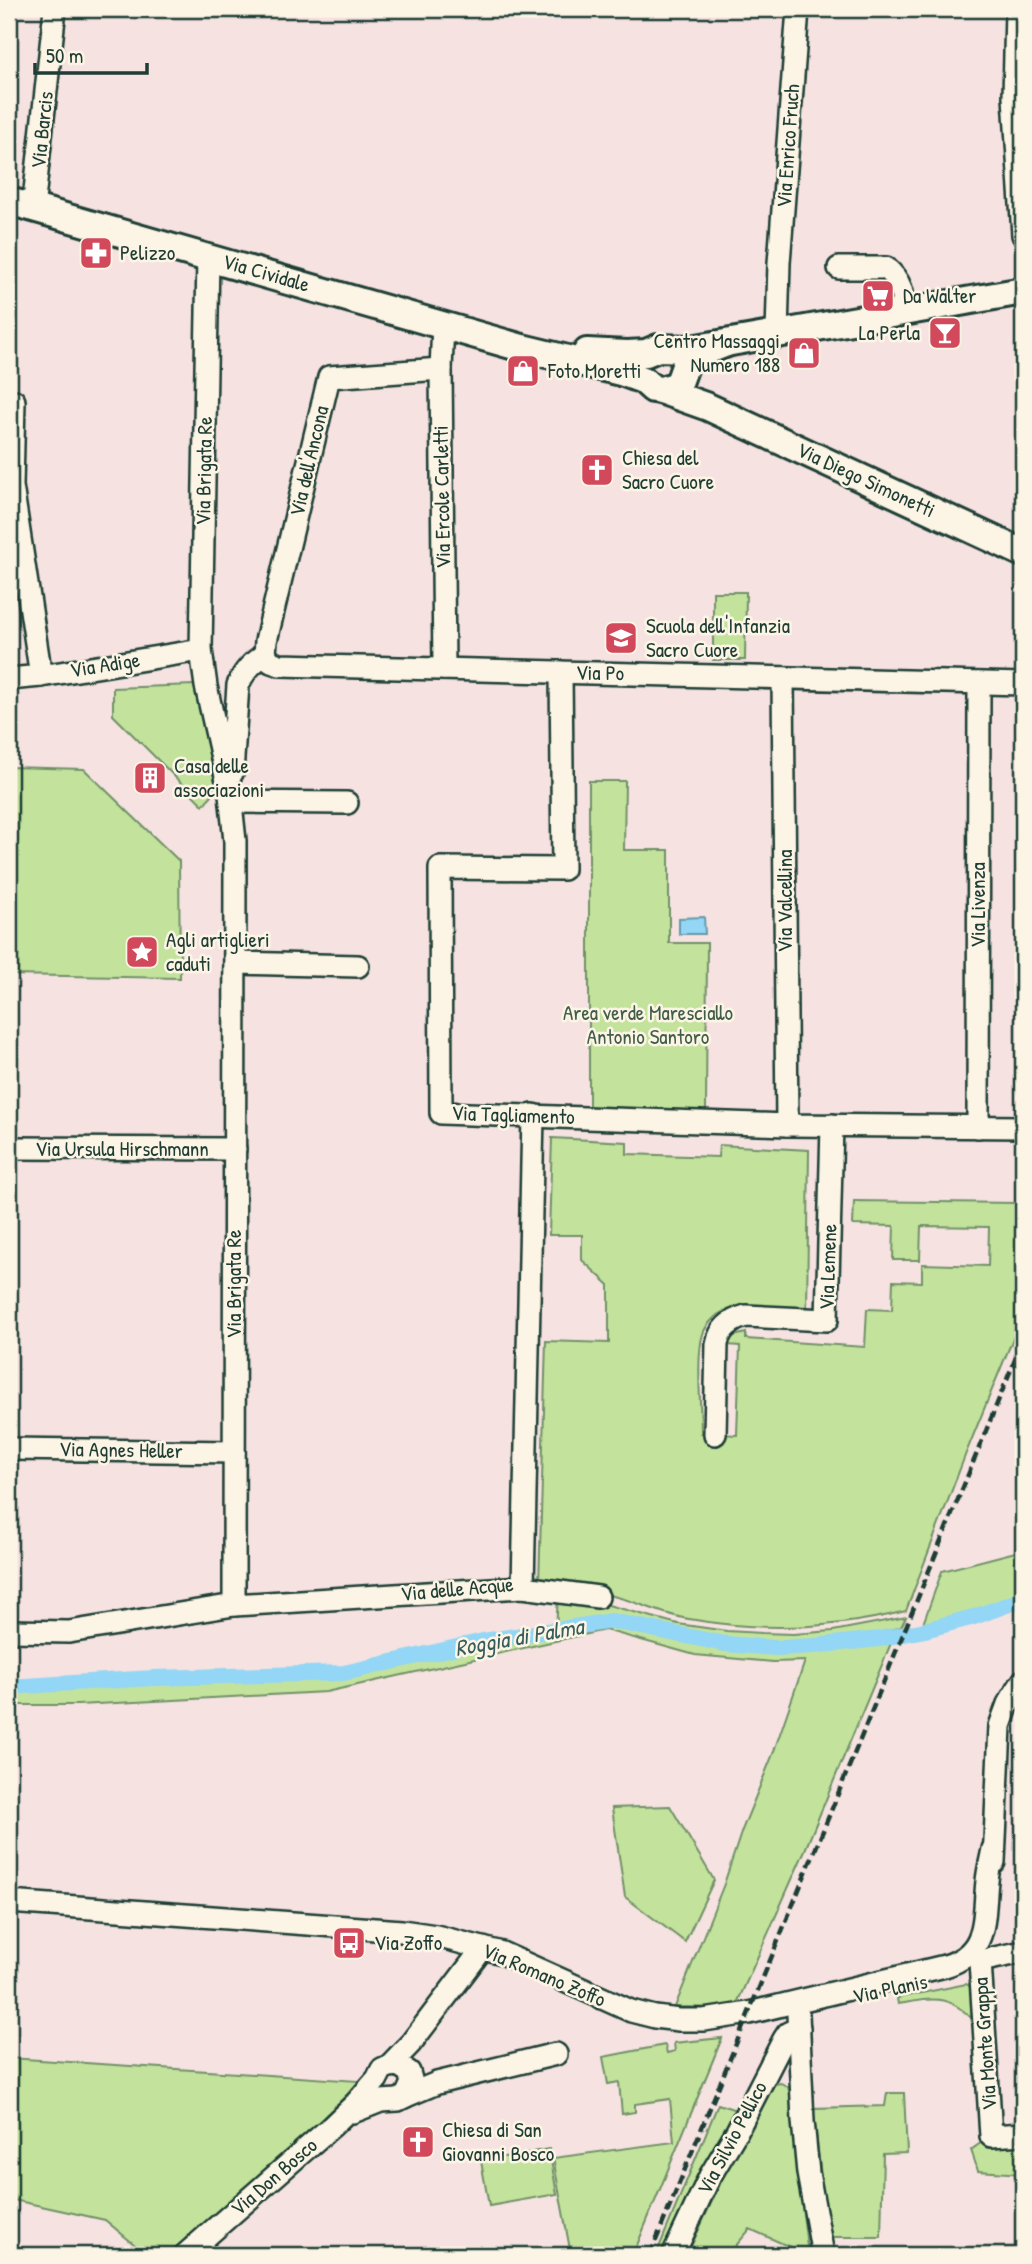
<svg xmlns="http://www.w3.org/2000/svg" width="1032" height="2264" viewBox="0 0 1032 2264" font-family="'Patrick Hand',sans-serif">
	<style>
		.green { fill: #c3e39c; stroke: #719068; stroke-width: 2 }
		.water { fill: #93d6f5; stroke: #6599a8; stroke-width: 2 }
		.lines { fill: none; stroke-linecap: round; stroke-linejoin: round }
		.canal { stroke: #93d6f5; stroke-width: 16 }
		.minor-casing { stroke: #1f3d34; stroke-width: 26 }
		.major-casing { stroke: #1f3d34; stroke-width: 32 }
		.minor { stroke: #fcf5e5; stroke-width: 21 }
		.major { stroke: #fcf5e5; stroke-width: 26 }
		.rail { stroke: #1f3d34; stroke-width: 4.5; stroke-dasharray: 10 5; stroke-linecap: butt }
		.labels { text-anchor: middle; stroke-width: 5; stroke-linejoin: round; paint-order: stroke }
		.street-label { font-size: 21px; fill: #1f3d34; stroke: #fcf5e5 }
		.poi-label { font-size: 21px; fill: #1f3d34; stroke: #fcf5e5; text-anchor: start }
		.park-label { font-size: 21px; fill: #405e49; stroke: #fcf5e5 }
		.water-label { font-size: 23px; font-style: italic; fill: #365c5b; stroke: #fcf5e5 }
	</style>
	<rect width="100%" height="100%" fill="#f6e3e1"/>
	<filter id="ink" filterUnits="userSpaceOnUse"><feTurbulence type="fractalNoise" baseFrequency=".0143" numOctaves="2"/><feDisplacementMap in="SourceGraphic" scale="14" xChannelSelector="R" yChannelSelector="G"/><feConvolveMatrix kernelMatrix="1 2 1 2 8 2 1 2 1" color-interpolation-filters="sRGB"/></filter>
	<g filter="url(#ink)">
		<g class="green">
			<polygon points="713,592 746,592 745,660 713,660"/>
			<polygon points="194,685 216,784 212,795 203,805 113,715 113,688"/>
			<polygon points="9,767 84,769 179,861 180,978 9,975"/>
			<polygon points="589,781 625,781 624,850 669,850 669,943 707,943 706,1113 589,1107"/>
			<path d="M552,1138L627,1142V1154L718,1157L719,1145L809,1150L807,1311C782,1309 749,1301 725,1311C716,1314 706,1325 703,1334C696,1355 701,1409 701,1433L737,1435L740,1346L726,1345L734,1336L746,1333V1339L865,1347L867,1309L892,1310L893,1281L922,1282V1264L988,1266L989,1227L921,1226L920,1260H893L894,1226L853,1225L854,1201L1017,1203L1021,1145H1023V1314L966,1453L906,1611C834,1629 762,1632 689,1619C663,1615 639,1602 613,1596C589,1591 563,1589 539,1585L546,1341L609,1343V1285L582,1260V1235H549Z"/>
			<polygon points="1023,1550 1023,1591 994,1605 923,1624 942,1571"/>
			<polygon points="558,1598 597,1602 678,1624 727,1631 762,1633 793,1634 833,1631 906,1617 901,1627 879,1633 819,1641 773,1642 709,1637 611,1617 556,1627"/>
			<polygon points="609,1624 725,1649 798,1651 897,1638 891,1643 805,1850 735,2008 675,2007 724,1884 742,1830 773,1754 805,1661 773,1662 695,1655 605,1630 326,1692 78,1705 9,1705 9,1691 159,1683 339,1678 437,1655"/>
			<polygon points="670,1806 714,1880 685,1942 625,1897 612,1808"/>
			<path d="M966,1984L973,1988L977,2024C949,1993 936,1998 898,2004L897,1998Z"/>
			<polygon points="722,2038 633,2255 571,2255 553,2158 674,2142 670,2099 635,2104 635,2112 622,2114 619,2082 608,2084 603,2057 665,2045 667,2053 675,2051 674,2043"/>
			<polygon points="9,2058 359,2081 340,2103 169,2255 147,2255 105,2220 9,2199"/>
			<polygon points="781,2083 788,2087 792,2100 793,2130 808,2255 750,2229 728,2255 687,2255 726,2171 768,2095 775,2084"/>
			<polygon points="887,2093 904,2093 907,2153 883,2154 881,2237 832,2237 825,2210 813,2108 885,2106"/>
			<polygon points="718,2104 742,2112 670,2255 656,2255"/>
			<polygon points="1023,2141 1023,2174 978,2171 971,2150 982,2142"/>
			<polygon points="549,2149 557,2194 489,2206 481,2161"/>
		</g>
		<polygon class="water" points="704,917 705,934 679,934 679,918"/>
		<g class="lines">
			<polyline class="canal" points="9,1687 153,1678 344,1673 483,1641 612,1621 725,1644 776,1648 814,1646 879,1639 925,1630 974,1617 1023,1599"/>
			<defs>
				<g id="minor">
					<polyline points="1016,9 1014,97 1023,235"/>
					<polyline points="33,209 55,9"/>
					<polyline points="208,257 201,650 206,686 230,794 235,841 234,1605"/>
					<path d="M839,268H886C901,281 903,292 905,311"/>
					<polyline points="443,324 441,369 444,669"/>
					<polyline points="777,334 779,263 798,9"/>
					<polyline points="14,401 12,486 41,676"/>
					<polyline points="265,654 271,662 280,665 1023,684"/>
					<polyline points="265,654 266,641 329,377 441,369"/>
					<polyline points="561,672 563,869 440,868 441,1113 787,1125 1023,1127"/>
					<polyline points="783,678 787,1125"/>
					<polyline points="9,679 41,676 201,650"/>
					<path d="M232,773L238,685C244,671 252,663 265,654"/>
					<polyline points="231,802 347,803"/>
					<polyline points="236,963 358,966"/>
					<polyline points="978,1127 979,683"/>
					<polyline points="9,1148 235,1149"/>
					<path d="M715,1434L717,1344C720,1328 731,1320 746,1316L827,1320L832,1125"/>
					<polyline points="9,1449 234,1452"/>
					<polyline points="523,1587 598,1597"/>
					<polyline points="9,1631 69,1632 234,1605 523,1587 533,1115"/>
					<polyline points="994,1862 1000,1726 1008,1704 1023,1681"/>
					<path d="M9,1902L402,1931L436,1936L502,1953L631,2011L655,2017L679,2020H704L749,2013L945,1966C989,1953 983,1919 987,1881C988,1870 991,1860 993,1849"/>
					<polyline points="980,1961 991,2136 1023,2134"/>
					<polyline points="980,1961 1023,1952"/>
					<polyline points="798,2014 803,2121 808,2173 823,2255"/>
					<polyline points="406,2096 437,2083 556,2054"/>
					<polyline points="353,2112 381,2101 398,2100 406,2096 412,2083 409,2072 398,2065 389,2066"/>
					<polyline points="185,2255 331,2127 356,2103 377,2079 382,2069 389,2066 411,2043 483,1948"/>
					<polyline points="673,2255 710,2176 737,2131 784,2039 788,2033 799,2028"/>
				</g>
				<g id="major">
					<polyline points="9,201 522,348 621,372 643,380 653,389 660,390 675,386 680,380 686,363 696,355 727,343"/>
					<polyline points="587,352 627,354 646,353 658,348 691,349 1023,291"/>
					<polyline points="660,390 708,407 1023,553"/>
				</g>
			</defs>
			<use href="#minor" class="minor-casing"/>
			<use href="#major" class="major-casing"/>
			<use href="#minor" class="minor"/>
			<use href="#major" class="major"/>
			<polyline class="rail" points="650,2255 1023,1340"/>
		</g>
	</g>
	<defs>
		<symbol id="pharmacy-square" viewBox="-11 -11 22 22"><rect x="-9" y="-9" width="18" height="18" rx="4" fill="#d1495b" stroke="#fcf5e5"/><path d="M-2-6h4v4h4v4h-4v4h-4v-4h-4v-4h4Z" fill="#fff"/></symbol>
		<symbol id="supermarket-square" viewBox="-11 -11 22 22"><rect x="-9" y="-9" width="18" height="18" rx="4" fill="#d1495b" stroke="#fcf5e5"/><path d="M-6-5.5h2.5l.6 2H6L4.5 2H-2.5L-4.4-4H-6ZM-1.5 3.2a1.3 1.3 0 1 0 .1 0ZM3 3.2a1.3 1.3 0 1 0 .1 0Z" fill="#fff"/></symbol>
		<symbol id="bar-square" viewBox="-11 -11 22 22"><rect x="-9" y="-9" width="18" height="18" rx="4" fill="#d1495b" stroke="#fcf5e5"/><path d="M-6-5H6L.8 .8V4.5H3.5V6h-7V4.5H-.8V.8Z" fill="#fff"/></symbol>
		<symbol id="shop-square" viewBox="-11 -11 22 22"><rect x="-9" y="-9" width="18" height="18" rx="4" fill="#d1495b" stroke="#fcf5e5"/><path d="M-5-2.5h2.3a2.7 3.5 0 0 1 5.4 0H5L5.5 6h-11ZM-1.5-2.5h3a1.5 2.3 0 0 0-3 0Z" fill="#fff"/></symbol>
		<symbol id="church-square" viewBox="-11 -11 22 22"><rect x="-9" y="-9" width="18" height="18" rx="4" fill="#d1495b" stroke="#fcf5e5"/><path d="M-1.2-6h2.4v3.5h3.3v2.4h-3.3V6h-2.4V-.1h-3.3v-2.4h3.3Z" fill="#fff"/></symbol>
		<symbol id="school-square" viewBox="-11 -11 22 22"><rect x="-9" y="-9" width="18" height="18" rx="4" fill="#d1495b" stroke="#fcf5e5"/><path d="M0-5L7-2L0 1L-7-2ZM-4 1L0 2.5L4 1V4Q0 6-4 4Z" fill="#fff"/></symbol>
		<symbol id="building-square" viewBox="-11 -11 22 22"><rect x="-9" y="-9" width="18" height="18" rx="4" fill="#d1495b" stroke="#fcf5e5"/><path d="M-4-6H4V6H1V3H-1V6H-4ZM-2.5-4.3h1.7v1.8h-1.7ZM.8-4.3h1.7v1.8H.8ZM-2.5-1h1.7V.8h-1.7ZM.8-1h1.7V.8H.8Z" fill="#fff"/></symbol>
		<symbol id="sight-square" viewBox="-11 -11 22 22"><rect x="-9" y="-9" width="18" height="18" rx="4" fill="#d1495b" stroke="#fcf5e5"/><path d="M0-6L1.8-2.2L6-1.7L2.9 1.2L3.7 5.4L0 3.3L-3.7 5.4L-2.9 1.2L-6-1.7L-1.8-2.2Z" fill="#fff"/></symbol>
		<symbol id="bus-square" viewBox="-11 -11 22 22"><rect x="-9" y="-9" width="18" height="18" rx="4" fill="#d1495b" stroke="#fcf5e5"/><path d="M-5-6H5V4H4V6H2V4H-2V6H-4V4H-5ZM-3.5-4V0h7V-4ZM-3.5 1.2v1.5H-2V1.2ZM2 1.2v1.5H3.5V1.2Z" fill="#fff"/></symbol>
	</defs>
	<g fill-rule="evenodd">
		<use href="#pharmacy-square" x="77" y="234" width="38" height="38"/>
		<use href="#supermarket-square" x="859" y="277" width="38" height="38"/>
		<use href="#bar-square" x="926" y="314" width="38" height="38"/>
		<use href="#shop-square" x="785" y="334" width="38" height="38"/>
		<use href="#shop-square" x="504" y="352" width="38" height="38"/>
		<use href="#church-square" x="578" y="451" width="38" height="38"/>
		<use href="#school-square" x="602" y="619" width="38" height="38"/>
		<use href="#building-square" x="131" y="759" width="38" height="38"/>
		<use href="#sight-square" x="123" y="933" width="38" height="38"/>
		<use href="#bus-square" x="330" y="1924" width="38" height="38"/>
		<use href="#church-square" x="399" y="2123" width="38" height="38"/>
	</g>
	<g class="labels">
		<g class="street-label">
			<text transform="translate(42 130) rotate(-84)" y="7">Via Barcis</text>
			<text transform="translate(788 146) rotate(-86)" y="7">Via Enrico Fruch</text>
			<text transform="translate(266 273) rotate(16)" y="7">Via Cividale</text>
			<text transform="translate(309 461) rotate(-77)" y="7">Via dell'Ancona</text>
			<text transform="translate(204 471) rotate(-89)" y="7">Via Brigata Re</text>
			<text transform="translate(866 480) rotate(25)" y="7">Via Diego Simonetti</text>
			<text transform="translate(442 497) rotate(-91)" y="7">Via Ercole Carletti</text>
			<text transform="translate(105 665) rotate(-9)" y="7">Via Adige</text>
			<text transform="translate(600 673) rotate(1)" y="7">Via Po</text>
			<text transform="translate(785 901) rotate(-90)" y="7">Via Valcellina</text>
			<text transform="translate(978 905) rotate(-90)" y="7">Via Livenza</text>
			<text transform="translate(513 1115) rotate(2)" y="7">Via Tagliamento</text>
			<text x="122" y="1156">Via Ursula Hirschmann</text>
			<text transform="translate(828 1267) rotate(-88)" y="7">Via Lemene</text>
			<text transform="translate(234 1284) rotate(-90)" y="7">Via Brigata Re</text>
			<text transform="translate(121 1450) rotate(1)" y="7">Via Agnes Heller</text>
			<text transform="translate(457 1589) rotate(-5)" y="7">Via delle Acque</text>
			<text transform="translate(544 1975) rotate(23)" y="7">Via Romano Zoffo</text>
			<text transform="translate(890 1989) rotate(-12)" y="7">Via Planis</text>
			<text transform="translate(985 2044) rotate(-94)" y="7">Via Monte Grappa</text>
			<text transform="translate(732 2138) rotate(-62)" y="7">Via Silvio Pellico</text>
			<text transform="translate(274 2177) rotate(-41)" y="7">Via Don Bosco</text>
		</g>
		<g class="poi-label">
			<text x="120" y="260">Pelizzo</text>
			<text x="903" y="303">Da Walter</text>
			<text x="920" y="340" text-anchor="end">La Perla</text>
			<text x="780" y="348" text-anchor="end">Centro Massaggi<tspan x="780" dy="24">Numero 188</tspan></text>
			<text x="548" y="378">Foto Moretti</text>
			<text x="622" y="465">Chiesa del<tspan x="622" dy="24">Sacro Cuore</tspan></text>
			<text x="646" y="633">Scuola dell'Infanzia<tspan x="646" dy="24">Sacro Cuore</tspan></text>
			<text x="174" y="773">Casa delle<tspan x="174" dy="24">associazioni</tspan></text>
			<text x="166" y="947">Agli artiglieri<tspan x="166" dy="24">caduti</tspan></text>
			<text x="374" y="1950">Via Zoffo</text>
			<text x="442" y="2137">Chiesa di San<tspan x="442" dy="24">Giovanni Bosco</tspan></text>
		</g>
		<g class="park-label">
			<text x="648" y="1020">Area verde Maresciallo<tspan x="648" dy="24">Antonio Santoro</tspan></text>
		</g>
		<g class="water-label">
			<text transform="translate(519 1637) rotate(-10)" y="8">Roggia di Palma</text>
		</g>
	</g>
	<rect width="1032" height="2264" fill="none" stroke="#fcf5e5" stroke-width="35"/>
	<rect x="18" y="18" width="997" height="2229" fill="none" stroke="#1f3d34" stroke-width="2.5" filter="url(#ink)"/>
	<path d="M35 63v10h112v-10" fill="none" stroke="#1f3d34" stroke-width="3.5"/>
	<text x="46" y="63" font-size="21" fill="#1f3d34" stroke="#fcf5e5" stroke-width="5" paint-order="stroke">50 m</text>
</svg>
